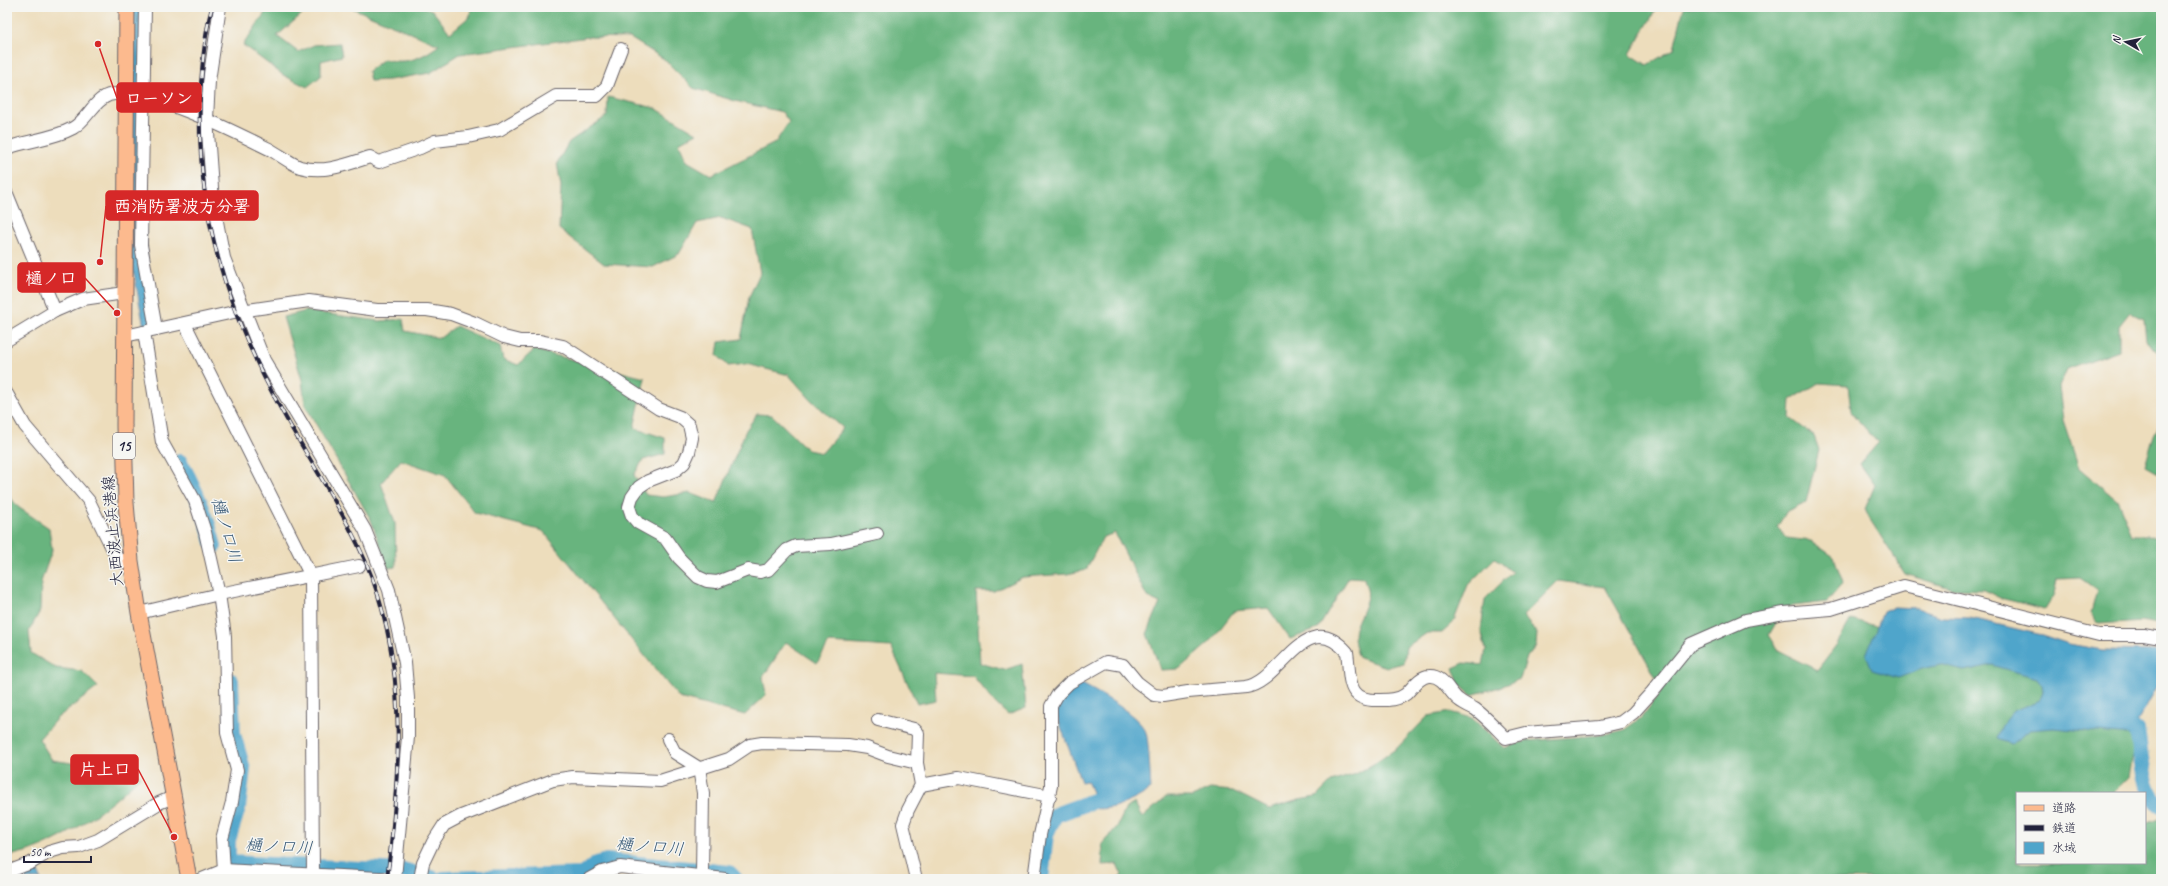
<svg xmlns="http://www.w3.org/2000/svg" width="2168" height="886" viewBox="0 0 2168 886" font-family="Caveat,'Klee One',sans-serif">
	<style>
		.forest { fill: #68b47e; stroke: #456b5c }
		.water { fill: #4fa5cb; stroke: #386483 }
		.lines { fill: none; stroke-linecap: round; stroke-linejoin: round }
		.river { stroke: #4fa5cb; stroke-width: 16 }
		.minor-casing { stroke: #696368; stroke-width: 14 }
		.major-casing { stroke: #696368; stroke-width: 17 }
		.minor { stroke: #fff; stroke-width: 12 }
		.major { stroke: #fcba8e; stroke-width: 15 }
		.rail-casing { stroke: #22223b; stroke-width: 4 }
		.rail { stroke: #f6f6f2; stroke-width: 2.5; stroke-dasharray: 8; stroke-linecap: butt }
		.labels { text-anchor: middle; stroke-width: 3; stroke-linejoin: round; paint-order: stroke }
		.shield { fill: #f6f6f2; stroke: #626272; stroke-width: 1 }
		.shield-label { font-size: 15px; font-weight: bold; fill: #22223b }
		.street-label { font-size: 16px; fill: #22223b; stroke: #f6f6f2 }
		.water-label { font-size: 17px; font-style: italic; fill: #345675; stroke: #f6f6f2 }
		.leader { fill: none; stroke: #d62828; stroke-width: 1.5 }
		.callout-dot { fill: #d62828; stroke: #f6f6f2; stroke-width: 1.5 }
		.callout { fill: #d62828; stroke: #d62828; stroke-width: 1.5 }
		.callout-label { font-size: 17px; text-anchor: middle; font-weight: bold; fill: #fff }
	</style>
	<rect width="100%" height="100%" fill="#f6f6f2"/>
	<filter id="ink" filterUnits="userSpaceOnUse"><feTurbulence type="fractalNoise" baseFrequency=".025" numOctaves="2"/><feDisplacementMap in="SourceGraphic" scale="8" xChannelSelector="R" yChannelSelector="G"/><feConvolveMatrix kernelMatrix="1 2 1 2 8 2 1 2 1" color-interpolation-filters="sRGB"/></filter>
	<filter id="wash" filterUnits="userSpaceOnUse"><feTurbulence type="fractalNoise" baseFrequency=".012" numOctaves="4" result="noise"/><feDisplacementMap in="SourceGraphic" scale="16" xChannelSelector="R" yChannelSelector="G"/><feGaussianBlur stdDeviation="0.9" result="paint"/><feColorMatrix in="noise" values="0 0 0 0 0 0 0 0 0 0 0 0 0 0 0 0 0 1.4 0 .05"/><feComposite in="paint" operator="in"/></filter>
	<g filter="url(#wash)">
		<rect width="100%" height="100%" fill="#edddbc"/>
		<g class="forest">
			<polygon points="269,7 310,7 277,36 298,52 314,45 340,43 342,56 321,61 321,76 307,87 283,75 243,45"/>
			<path d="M350,7H422L432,10L450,33L470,16L471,7H1655L1654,13L1630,54L1647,65L1674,49L1684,7H2161V354L2146,341L2144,319L2130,312L2119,326V350L2067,369L2059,387L2063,420L2079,468L2118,501L2132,535H2148L2161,540V625L2143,621L2098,624L2091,613L2097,590L2080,578L2057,579L2054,594L2045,609L2000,598L1984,590L1954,589L1905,574L1869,518L1865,509L1875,485L1860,464L1878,443L1851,412L1848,385L1819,383L1791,399L1790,418L1814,436L1819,450L1806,502L1787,511L1777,527L1787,538L1811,541L1834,557L1843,583L1827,602L1785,607L1769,635L1780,652L1817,670L1837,644L1851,619L1876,626L1889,649L1987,652L2127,723L2134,751L2129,777L2113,793H2017V863H2145V823L2161,817V879H1118L1122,875L1117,864L1102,865L1103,851L1102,844L1117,827L1126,808L1135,803L1142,818L1166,797H1192L1210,789L1233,791L1269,809L1299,800L1316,797L1331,782L1356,774L1377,762L1397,748L1428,716L1450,712L1472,718L1504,748L1526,741L1601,735L1624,730L1641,718L1663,690L1605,587L1558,581L1523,616L1537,633L1536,646L1527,657L1520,679L1500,687L1471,695L1459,684L1453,668L1464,663L1483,665L1486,649L1481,630L1485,599L1512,572L1495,558L1468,585L1453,623L1442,633H1427L1406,647L1404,663L1387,667L1359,658C1347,625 1360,625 1367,597C1369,592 1365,584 1364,578L1349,577L1318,629L1290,639L1268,608L1234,611L1209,643L1179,669L1161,670L1147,634L1160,603L1147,597L1115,533L1103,537L1086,570L1067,574L1023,577L994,591H976L980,663L1004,670L1022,664L1026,708L1008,715L996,704L973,676L934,673L936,700L917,704L891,647L829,643L817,663L786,642L763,677L766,695L745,715L679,698L543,531L475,513L445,475L401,460L381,483L395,523L396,567L388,568L371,520L305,405L302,380L283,317L306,311L379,321L403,319L405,331L440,338L456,326L500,346L503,359L518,365L534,350L645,378L634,428L665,438V454L643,460L634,475L646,495L663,497L690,493L716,503L746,430L757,414L772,415L808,450L822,453L843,428L811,400L789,375L747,364L728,366L717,355L719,342L741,339L749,297L760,273L752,229L721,218L697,223L679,254L653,267L604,264L559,229L561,186L557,163L569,142L607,116L608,97L655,108L697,133L679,143L687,161L711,175L775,143L789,122L782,112L735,101L693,88L664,59L630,38L589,37L460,54L430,73L389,80L370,81L368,71L384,59C406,65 422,58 439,45Z"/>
			<polygon points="2161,421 2161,475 2145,466 2154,435"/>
			<path d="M7,493L18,507L49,528L52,550L41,582L40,611L29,631L31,653L56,668L82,671L98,687L57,718L39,739L52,760L85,765L133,762L140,777C104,812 57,848 7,856Z"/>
		</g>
		<g class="water">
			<polygon points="132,7 142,7 141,180 153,325 144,327 131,258"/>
			<polygon points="1894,607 1917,608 1942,617 1970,618 2042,635 2069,644 2102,650 2154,651 2161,654 2161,680 2130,735 2053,728 2030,730 2011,744 1997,739 2002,725 2014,711 2040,700 2043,692 2042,685 2037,678 1992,665 1964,671 1940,665 1922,669 1898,678 1872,670 1866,655 1883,612"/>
			<path d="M1080,683C1099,693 1134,712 1145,730C1149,737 1150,778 1151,789C1137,800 1110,812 1091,808L1089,799L1094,797L1087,781L1081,782L1057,716L1055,706L1063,693Z"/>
			<polygon points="35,864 41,879 7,879 7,874"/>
		</g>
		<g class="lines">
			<g class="river">
				<path d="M180,462C196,490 206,514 214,546"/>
				<polyline points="231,681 233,734 243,769 238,808 228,840 228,863 406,871 434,879"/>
				<path d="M2137,730C2141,751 2142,794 2161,805"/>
				<polyline points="443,879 582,875 597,864 607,861 729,873 735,879"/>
				<polyline points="1041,879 1046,834 1055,815 1093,801"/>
			</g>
		</g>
	</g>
	<g filter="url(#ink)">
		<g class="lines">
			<defs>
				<g id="minor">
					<polyline points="145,7 141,245 156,329"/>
					<polyline points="220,7 209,81 207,119 213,201 224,258 264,360 365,530 389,590 405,663 408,698 408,737 395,878"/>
					<path d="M7,148C29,140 53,139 73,128C87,120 94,100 109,95C145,86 237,133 271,150C280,155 290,163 300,167C324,174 348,164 370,157L379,162L420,148L435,141L468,137L499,130L556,96H597L607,86L621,49"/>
					<polyline points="7,194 55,311"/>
					<polyline points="185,324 311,576 313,874"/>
					<polyline points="144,332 162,442 195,501 205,532 219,594 225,636 227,733 237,770 232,802 222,839 224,870"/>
					<polyline points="125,336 234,312 309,301 377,310 427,310 451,314 475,323 504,337 520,341 540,341 563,346 659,409 680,417 689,425 692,438 689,452 684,463 676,470 648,481 639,487 632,497 629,507 632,516 638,523 665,538 679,558 698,577 707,581 717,582 748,570 760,572 768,570 787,550 796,546 831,544 877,534"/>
					<polyline points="7,340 55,311 83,299 124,293"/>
					<polyline points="7,394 25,426 89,501 117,558 122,562 131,561"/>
					<polyline points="139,613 219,594 359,566"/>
					<polyline points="878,720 914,729 918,733 917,763"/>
					<polyline points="668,739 675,753 699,768 703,793 702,875"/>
					<polyline points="921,785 959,778 1050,796"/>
					<polyline points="7,872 31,863 49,852 63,848 79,847 98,840 159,803 173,797"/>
					<polyline points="202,879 224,870 399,879"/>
					<polyline points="420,879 423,863 433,842 444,825 461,816 553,780 573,777 660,781 729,759 750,745 762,743 848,745 867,748 888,756 917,763 921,785 908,810 903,824 916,879"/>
					<polyline points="589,879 602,872 620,867 725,879"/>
					<path d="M1034,879L1040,835L1051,786V706L1058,694L1069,683L1106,662L1123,665L1137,682L1154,695L1163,696L1188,692L1246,687C1282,682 1305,605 1347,652C1351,678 1345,702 1380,700C1389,700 1398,700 1406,694C1412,688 1420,676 1429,676C1444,675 1449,693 1459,700C1464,704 1469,706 1475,709C1486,717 1496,728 1506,738L1526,733L1600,727L1621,722L1633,713L1652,692L1691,644L1746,620L1784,613L1831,609L1904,586L2099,635H2144L2161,638"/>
				</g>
				<polyline id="major" points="127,7 124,426 126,503 131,561 139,613 189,879"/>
			</defs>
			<use href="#minor" class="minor-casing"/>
			<use href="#major" class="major-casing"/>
			<use href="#minor" class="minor"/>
			<use href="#major" class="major"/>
			<defs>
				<path id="rail" d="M212,7C204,37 202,68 200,98C196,212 226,310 281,409C312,466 358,531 377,592C407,686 399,783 387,879"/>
			</defs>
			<use href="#rail" class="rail-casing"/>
			<use href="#rail" class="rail"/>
		</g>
	</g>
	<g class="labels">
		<rect class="shield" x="113" y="433" width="22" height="26" rx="3"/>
		<g class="shield-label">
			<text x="124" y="451">15</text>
		</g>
		<g class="street-label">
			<text transform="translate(112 531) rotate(-95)" y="6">大西波止浜港線</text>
		</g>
		<g class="water-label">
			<text transform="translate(227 530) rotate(74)" y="6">樋ノ口川</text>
			<text transform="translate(279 846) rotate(3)" y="6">樋ノ口川</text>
			<text transform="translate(650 846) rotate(5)" y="6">樋ノ口川</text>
		</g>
	</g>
	<path class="leader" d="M98 44L117 98M100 262L106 206M117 313L85 278M174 837L138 769"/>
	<g class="callout-dot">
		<circle cx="98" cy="44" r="4"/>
		<circle cx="100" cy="262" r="4"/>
		<circle cx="117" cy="313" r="4"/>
		<circle cx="174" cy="837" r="4"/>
	</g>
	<g class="callout">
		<rect x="117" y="83" width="84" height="29" rx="4"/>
		<rect x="106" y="191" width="152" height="29" rx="4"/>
		<rect x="18" y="263" width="67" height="29" rx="4"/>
		<rect x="71" y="755" width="67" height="29" rx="4"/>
	</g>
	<g class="callout-label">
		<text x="159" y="104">ローソン</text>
		<text x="182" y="212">西消防署波方分署</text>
		<text x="51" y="284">樋ノ口</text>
		<text x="105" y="775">片上口</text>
	</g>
	<rect width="2168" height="886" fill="none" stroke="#f6f6f2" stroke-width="24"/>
	<rect x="2016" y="792" width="130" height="72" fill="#f6f6f2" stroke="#a1a1a9"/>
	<rect x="2024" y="805" width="20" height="6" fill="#fcba8e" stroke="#a1a1a9"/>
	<text x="2052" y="812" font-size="12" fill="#22223b">道路</text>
	<rect x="2024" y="825" width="20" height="6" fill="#22223b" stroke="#a1a1a9"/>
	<text x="2052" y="832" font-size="12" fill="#22223b">鉄道</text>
	<rect x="2024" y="842" width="20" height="12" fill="#4fa5cb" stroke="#a1a1a9"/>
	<text x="2052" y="852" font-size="12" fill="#22223b">水域</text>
	<g transform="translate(2126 42) rotate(279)" stroke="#f6f6f2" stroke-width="3" paint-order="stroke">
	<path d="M0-3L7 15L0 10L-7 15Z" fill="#22223b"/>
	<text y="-6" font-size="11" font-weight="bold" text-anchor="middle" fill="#22223b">N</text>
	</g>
	<path d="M24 856v6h67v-6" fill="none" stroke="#22223b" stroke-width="2"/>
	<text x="30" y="856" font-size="12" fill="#22223b" stroke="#f6f6f2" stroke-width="3" paint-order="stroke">50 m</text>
</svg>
